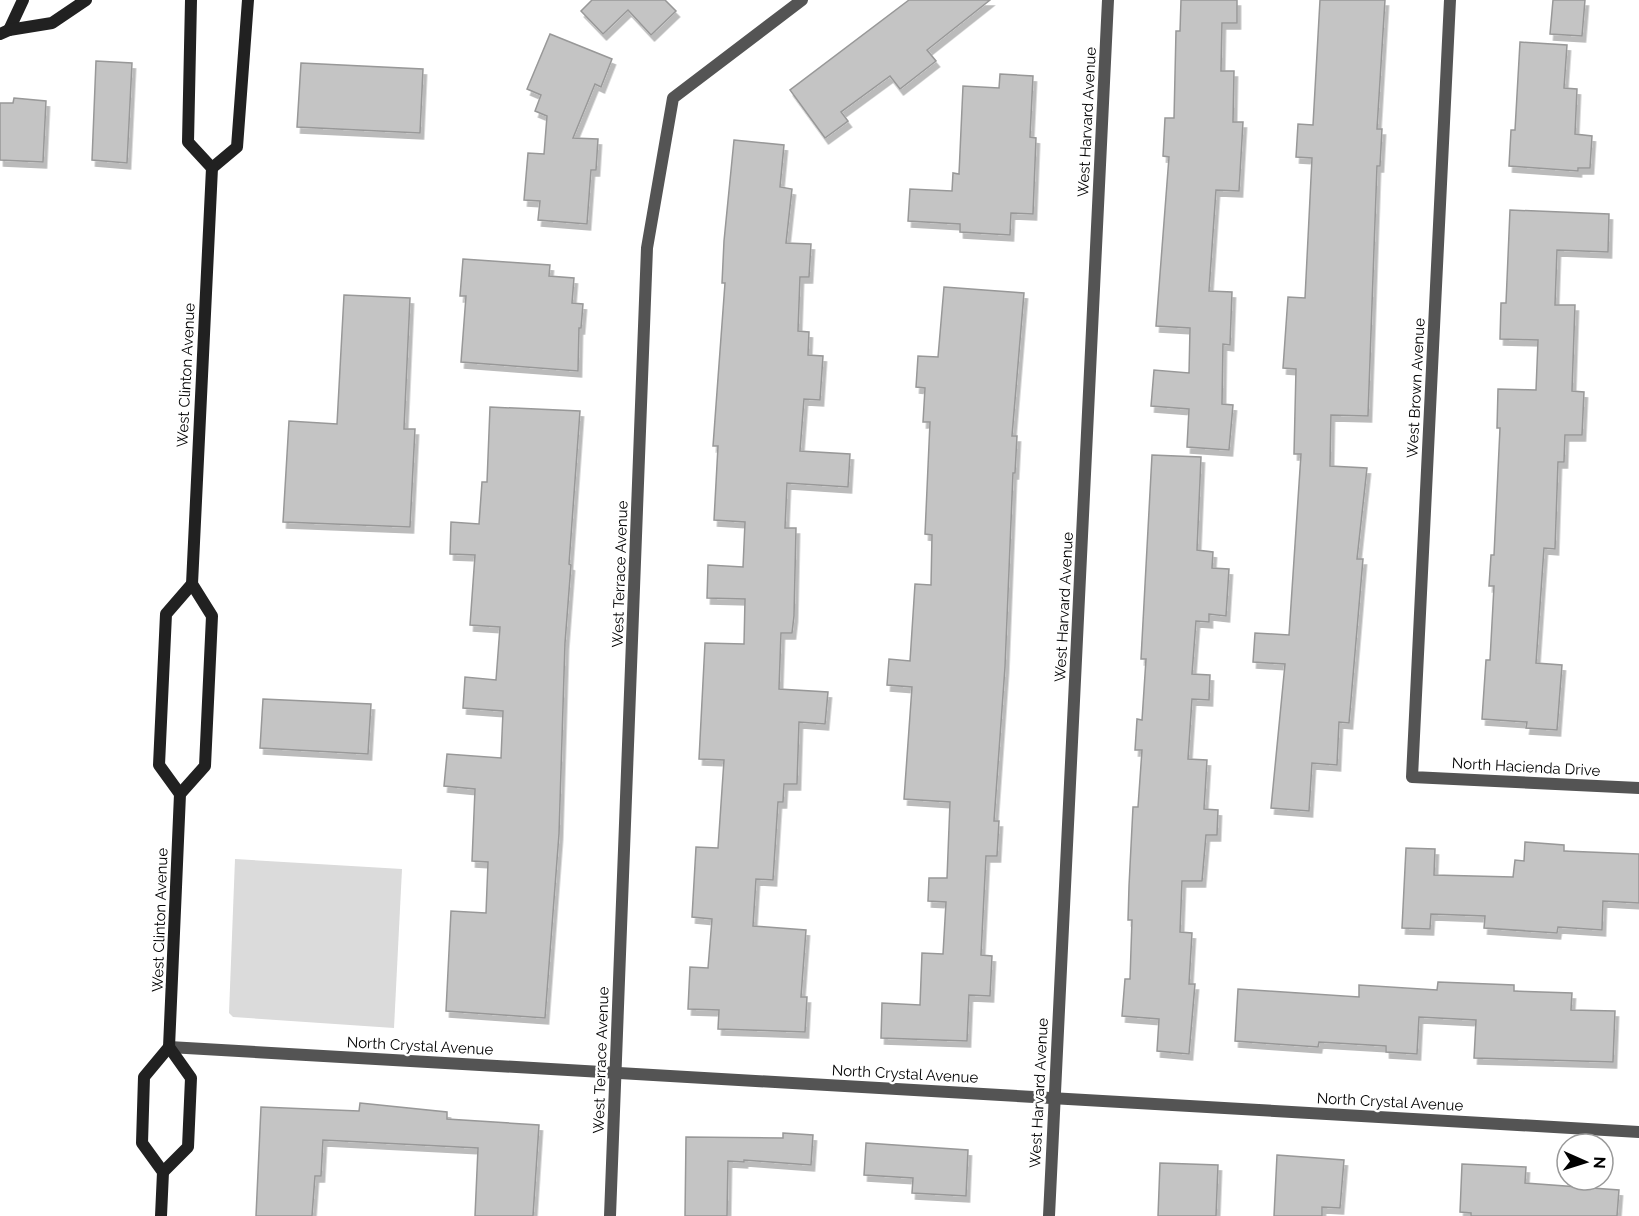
<svg xmlns="http://www.w3.org/2000/svg" width="1639" height="1216" viewBox="0 0 1639 1216" font-family="Raleway,sans-serif">
	<style>
		.green { fill: #dbdbdb }
		.building { fill: #c4c4c4; stroke: #989898; stroke-width: 1.5; filter: url(#shadow) }
		.lines { fill: none; stroke-linecap: round; stroke-linejoin: round }
		.minor { stroke: #545454; stroke-width: 12 }
		.secondary { stroke: #212121; stroke-width: 12 }
		.labels { text-anchor: middle; stroke-width: 5; stroke-linejoin: round; paint-order: stroke }
		.street-label { font-size: 15px; fill: #000; stroke: #fff }
	</style>
	<defs>
		<filter id="shadow"><feDropShadow dx="3.5" dy="6" stdDeviation="0" flood-color="#0004"/></filter>
	</defs>
	<rect width="100%" height="100%" fill="#fff"/>
	<polygon class="green" points="235,859 402,869 394,1028 233,1017 229,1013"/>
	<g class="building">
		<polygon points="592,0 665,0 676,11 651,35 628,10 603,34 581,11"/>
		<polygon points="909,0 990,0 927,50 936,61 900,89 890,76 841,112 848,121 825,138 790,90"/>
		<polygon points="1181,0 1237,0 1237,23 1222,23 1221,71 1234,71 1233,122 1243,122 1239,191 1216,190 1209,291 1232,292 1230,345 1223,344 1222,404 1233,405 1229,450 1187,447 1189,409 1151,406 1154,370 1189,373 1190,328 1156,326 1169,157 1163,156 1165,118 1174,118 1176,31 1180,31"/>
		<polygon points="1320,0 1385,0 1377,129 1382,129 1380,166 1377,166 1368,416 1331,415 1330,466 1367,468 1357,559 1363,559 1349,723 1339,722 1337,765 1312,763 1309,811 1271,808 1285,664 1253,662 1255,633 1289,635 1301,454 1294,454 1296,369 1283,368 1288,297 1305,298 1312,158 1296,157 1298,124 1313,125"/>
		<polygon points="1553,0 1585,0 1582,36 1550,34"/>
		<polygon points="550,34 612,59 601,87 595,84 573,138 598,139 596,170 591,170 587,224 538,220 540,201 524,200 528,153 544,154 547,116 535,111 541,95 527,89"/>
		<polygon points="1520,42 1567,45 1564,88 1577,89 1575,134 1592,136 1590,168 1578,168 1578,171 1509,166 1511,130 1515,130"/>
		<polygon points="96,61 132,63 127,163 92,160"/>
		<polygon points="301,63 423,69 420,133 297,127"/>
		<polygon points="1000,74 1033,76 1030,137 1036,138 1033,214 1011,213 1010,235 960,232 960,224 908,221 910,189 952,191 953,173 959,174 963,86 999,88"/>
		<polygon points="14,98 46,101 43,162 0,160 0,103 13,103"/>
		<polygon points="734,140 784,145 780,187 792,189 786,243 811,244 809,277 800,277 798,331 809,332 808,355 823,356 820,400 804,399 800,451 850,454 848,487 787,483 785,528 796,528 794,616 792,633 781,633 779,689 828,692 825,724 799,722 797,784 784,784 783,802 778,802 773,880 756,879 753,926 806,930 801,997 807,997 805,1032 718,1029 719,1010 688,1009 690,967 708,968 712,919 692,917 696,847 718,848 724,760 699,759 705,643 744,644 745,599 707,598 708,565 743,567 745,522 714,520 718,446 713,446 725,283 722,283 724,241"/>
		<polygon points="1510,210 1609,214 1608,252 1557,250 1555,305 1575,305 1572,391 1584,392 1582,435 1565,435 1564,462 1558,462 1555,549 1544,548 1536,663 1562,665 1557,730 1526,728 1527,722 1482,719 1486,660 1490,660 1494,586 1489,586 1491,555 1494,555 1500,428 1497,428 1498,389 1536,390 1538,340 1500,339 1501,303 1506,303"/>
		<polygon points="463,259 550,265 549,276 574,278 572,303 583,304 581,328 579,328 578,371 461,362 466,296 460,296"/>
		<polygon points="944,287 1024,293 1012,436 1017,436 1015,473 1013,473 1005,667 994,821 999,821 997,856 986,856 981,955 992,956 990,996 969,995 967,1041 881,1038 882,1003 920,1005 922,953 943,954 946,902 928,901 929,878 947,878 950,802 904,799 912,687 887,685 889,659 910,661 915,584 931,585 932,535 925,534 930,422 923,422 925,388 916,387 918,356 938,357"/>
		<polygon points="344,295 410,298 404,429 415,429 410,527 283,522 289,421 337,424"/>
		<polygon points="490,407 580,411 569,564 571,565 565,643 559,834 545,1018 446,1011 451,911 486,913 488,862 472,861 475,789 444,786 447,754 501,758 503,711 463,708 465,677 496,680 500,627 470,625 475,555 450,554 451,522 479,524 482,482 487,482"/>
		<polygon points="1152,455 1201,457 1197,550 1213,552 1212,568 1229,569 1226,616 1209,614 1209,622 1196,621 1192,674 1210,675 1209,700 1192,699 1188,759 1207,760 1204,809 1218,810 1217,835 1206,835 1202,881 1182,881 1180,932 1192,933 1189,984 1195,984 1189,1054 1157,1051 1159,1019 1122,1016 1125,979 1130,979 1132,920 1128,920 1129,886 1133,807 1138,807 1142,750 1135,750 1137,719 1142,720 1146,659 1141,659"/>
		<polygon points="263,699 371,704 368,754 260,748"/>
		<polygon points="1525,842 1564,845 1564,851 1639,854 1639,903 1603,901 1602,930 1558,927 1557,933 1484,928 1485,916 1431,914 1430,929 1402,928 1406,848 1435,849 1434,875 1513,877 1515,860 1524,861"/>
		<polygon points="1438,982 1514,985 1514,991 1572,993 1571,1010 1615,1011 1613,1062 1474,1058 1476,1020 1419,1017 1417,1054 1386,1052 1386,1046 1319,1042 1318,1047 1235,1041 1238,989 1359,997 1359,985 1437,990"/>
		<polygon points="360,1103 447,1112 447,1119 539,1125 533,1216 475,1216 478,1148 323,1140 321,1176 315,1176 312,1216 256,1216 261,1107 359,1111"/>
		<polygon points="783,1133 813,1135 811,1165 744,1160 744,1162 728,1161 727,1216 685,1216 686,1137 783,1138"/>
		<polygon points="866,1143 968,1150 966,1196 912,1193 913,1178 864,1175"/>
		<polygon points="1277,1155 1344,1160 1340,1208 1322,1207 1322,1216 1274,1216"/>
		<polygon points="1160,1163 1218,1165 1216,1216 1158,1216"/>
		<polygon points="1462,1164 1526,1167 1525,1183 1619,1190 1617,1216 1471,1216 1471,1213 1460,1212"/>
	</g>
	<g class="lines">
		<g class="minor">
			<polyline points="1450,0 1412,777 1639,788"/>
			<polyline points="169,1047 1639,1132"/>
			<polyline points="610,1216 647,248 673,98 802,0"/>
			<polyline points="1049,1216 1108,0"/>
		</g>
		<g class="secondary">
			<polyline points="9,30 23,0"/>
			<polyline points="0,34 9,30 52,23 86,0"/>
			<polyline points="212,168 237,147 248,0"/>
			<polyline points="180,794 159,765 166,614 192,584"/>
			<polyline points="163,1172 188,1147 191,1078 169,1047 176,887 180,794 205,766 212,616 192,584 212,168 188,142 191,0"/>
			<polyline points="161,1216 163,1172 142,1143 144,1077 169,1047"/>
		</g>
	</g>
	<g class="labels">
		<g class="street-label">
			<text transform="translate(1087 122) rotate(-87)" y="5">West Harvard Avenue</text>
			<text transform="translate(186 375) rotate(-87)" y="5">West Clinton Avenue</text>
			<text transform="translate(1416 388) rotate(-87)" y="5">West Brown Avenue</text>
			<text transform="translate(620 574) rotate(-88)" y="5">West Terrace Avenue</text>
			<text transform="translate(1064 607) rotate(-87)" y="5">West Harvard Avenue</text>
			<text transform="translate(1526 767) rotate(3)" y="5">North Hacienda Drive</text>
			<text transform="translate(160 920) rotate(-88)" y="5">West Clinton Avenue</text>
			<text transform="translate(420 1046) rotate(3)" y="5">North Crystal Avenue</text>
			<text transform="translate(601 1060) rotate(-88)" y="5">West Terrace Avenue</text>
			<text transform="translate(905 1074) rotate(3)" y="5">North Crystal Avenue</text>
			<text transform="translate(1039 1093) rotate(-87)" y="5">West Harvard Avenue</text>
			<text transform="translate(1390 1102) rotate(3)" y="5">North Crystal Avenue</text>
		</g>
	</g>
	<g transform="translate(1585 1162) rotate(93)"><circle r="28" fill="#ffffff" stroke="#999999" stroke-width="1.5"/>
	<path d="M0-4.5L10 22L0 15L-10 22Z" fill="#000000"/>
	<text y="-9" font-size="16" font-weight="bold" text-anchor="middle" fill="#000000">N</text>
	</g>
</svg>
